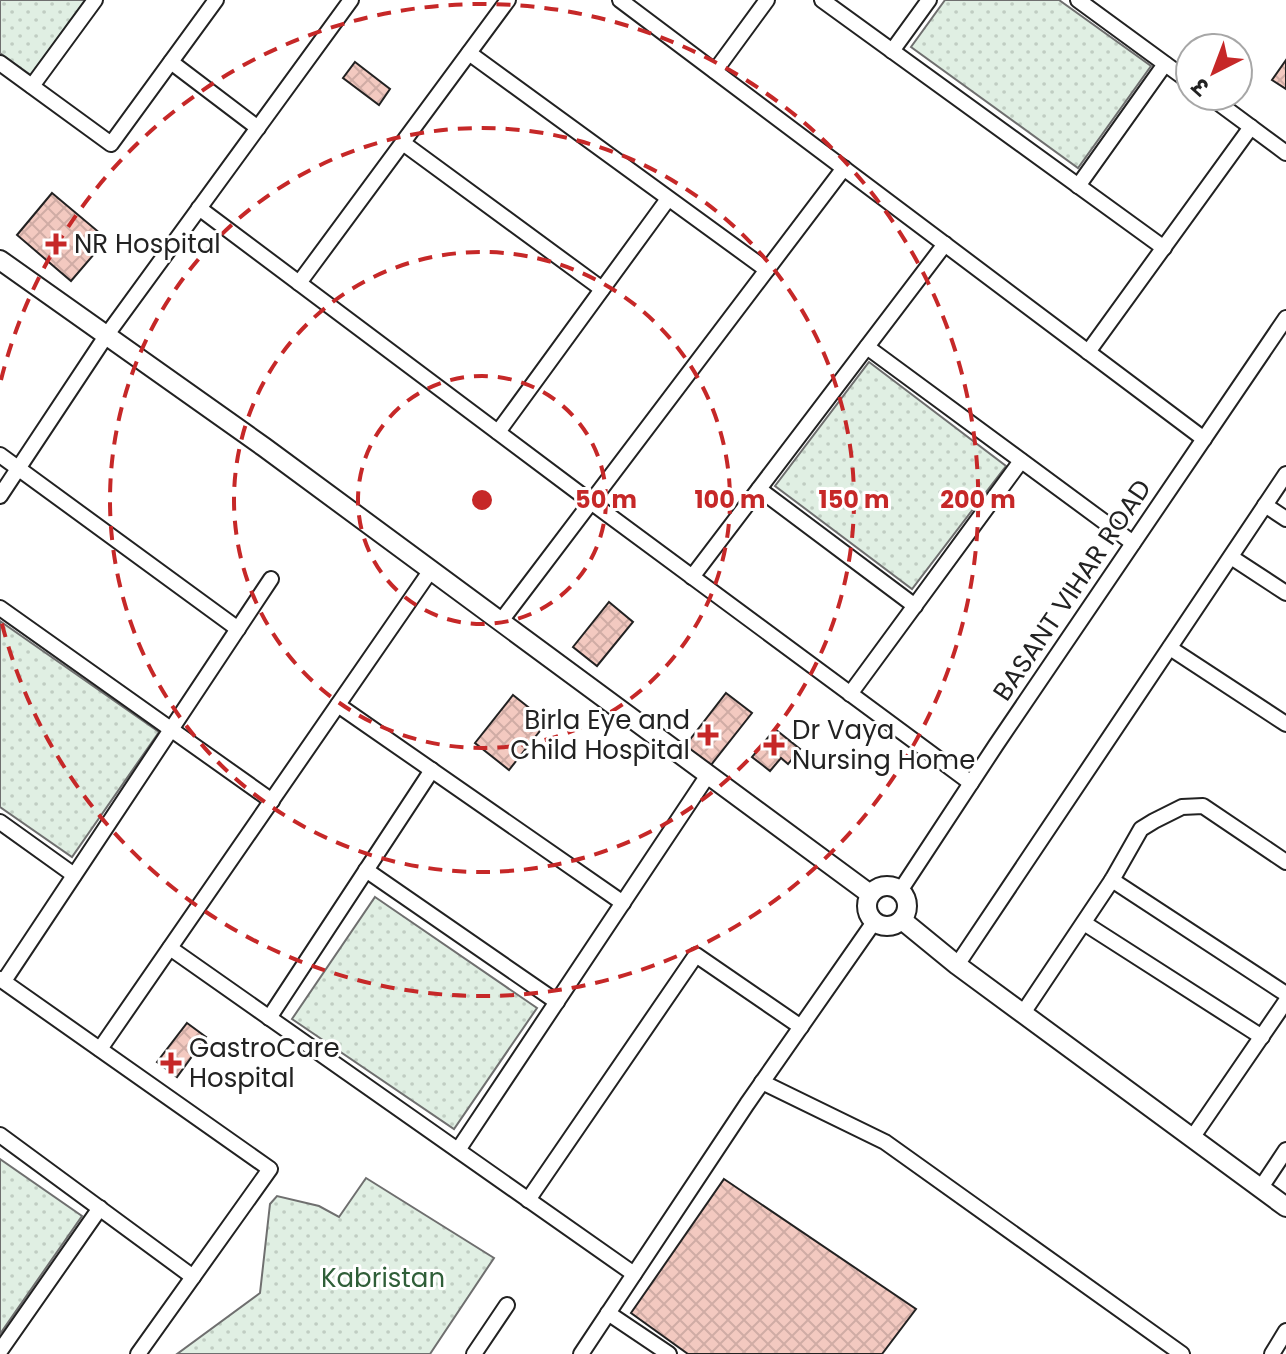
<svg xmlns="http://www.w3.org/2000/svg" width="1286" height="1354" viewBox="0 0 1286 1354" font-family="Poppins,'Noto Sans Devanagari',sans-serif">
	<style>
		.park { fill: url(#park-dots); stroke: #6f6f6f; stroke-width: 2 }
		.building { fill: url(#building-cross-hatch); stroke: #222; stroke-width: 2 }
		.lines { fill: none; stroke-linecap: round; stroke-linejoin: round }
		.minor-casing { stroke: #222; stroke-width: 18 }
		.tertiary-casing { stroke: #222; stroke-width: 22 }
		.minor { stroke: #fff; stroke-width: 14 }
		.tertiary { stroke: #fff; stroke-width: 18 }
		.ring { fill: none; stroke: #c62828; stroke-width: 4; stroke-dasharray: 14 10 }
		.poi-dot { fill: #c62828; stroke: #fff; stroke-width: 3 }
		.labels { text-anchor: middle; stroke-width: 6; stroke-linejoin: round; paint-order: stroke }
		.poi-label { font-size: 26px; fill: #222; stroke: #fff; text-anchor: start }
		.street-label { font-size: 26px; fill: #222; stroke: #fff }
		.park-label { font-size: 26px; fill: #2f5e38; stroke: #fff }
		.centre { fill: #c62828; stroke: #fff; stroke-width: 4 }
		.ring-label { font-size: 24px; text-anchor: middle; font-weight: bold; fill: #c62828; stroke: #fff; stroke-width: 6; stroke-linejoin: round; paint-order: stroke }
	</style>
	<defs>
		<pattern id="park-dots" width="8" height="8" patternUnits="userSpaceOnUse" patternTransform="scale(2)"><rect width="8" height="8" fill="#e0efe3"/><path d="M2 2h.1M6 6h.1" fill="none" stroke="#c0cdc2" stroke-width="1.8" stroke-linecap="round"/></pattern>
		<pattern id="building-cross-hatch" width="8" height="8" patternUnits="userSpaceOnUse" patternTransform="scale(2)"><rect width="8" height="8" fill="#f3c9c0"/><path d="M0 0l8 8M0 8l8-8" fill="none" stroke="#d0aca5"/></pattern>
	</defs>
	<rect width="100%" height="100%" fill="#fff"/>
	<g class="park">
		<polygon points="0,0 86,0 32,76 0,53"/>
		<polygon points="945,0 1059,0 1151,66 1078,168 911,47"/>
		<polygon points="869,362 1006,466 912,589 775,486"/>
		<polygon points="0,621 159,732 72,857 0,807"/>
		<polygon points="375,897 537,1008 454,1129 292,1019"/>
		<polygon points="0,1159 82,1216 0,1334"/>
		<polygon points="366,1178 494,1258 430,1354 177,1354 260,1293 270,1204 277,1196 319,1206 339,1217"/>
	</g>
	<g class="building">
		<polygon points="1286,60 1286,89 1272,80"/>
		<polygon points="355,62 390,89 379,105 343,78"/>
		<polygon points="52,193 107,239 71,281 17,235"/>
		<polygon points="609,602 633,622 597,666 573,647"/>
		<polygon points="726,693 752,713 711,765 685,746"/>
		<polygon points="513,695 547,722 509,770 475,743"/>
		<polygon points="775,729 800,749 788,764 781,758 770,771 752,757"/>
		<polygon points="187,1023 206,1037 177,1077 157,1062"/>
		<polygon points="724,1179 916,1309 882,1354 688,1354 631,1313"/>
	</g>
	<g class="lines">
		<defs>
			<g id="minor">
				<polyline points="620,0 1204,439"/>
				<polyline points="822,0 1164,248"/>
				<polyline points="1078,0 1190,82"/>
				<polyline points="892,51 929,0"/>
				<polyline points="469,53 767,270"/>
				<polyline points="171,62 258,128"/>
				<polyline points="0,63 111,144 216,0"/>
				<polyline points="715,71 767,0"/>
				<polyline points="32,86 95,0"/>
				<polyline points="1209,96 1286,153"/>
				<polyline points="403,143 602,289"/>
				<polyline points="1078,186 1165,64"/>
				<polyline points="199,208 591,502 971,783"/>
				<polyline points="299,283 508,0"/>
				<polyline points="867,347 1133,543"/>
				<polyline points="1088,352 1251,127"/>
				<polyline points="498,432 668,199"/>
				<polyline points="0,455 238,629"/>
				<polyline points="759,489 915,606"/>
				<polyline points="0,496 106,336 351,0"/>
				<polyline points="1265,505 1286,519"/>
				<polyline points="1231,557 1286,593"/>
				<polyline points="692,577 945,244"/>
				<polyline points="0,608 272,801"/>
				<polyline points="501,621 844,168"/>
				<polyline points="1170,648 1286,724"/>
				<polyline points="850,694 1021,461"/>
				<polyline points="338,705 623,903"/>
				<polyline points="0,822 74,875"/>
				<polyline points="366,870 557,1002"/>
				<polyline points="1112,880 1286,994"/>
				<polyline points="900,891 996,745 1286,318"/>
				<polyline points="1084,923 1262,1037"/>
				<polyline points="170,948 634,1274"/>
				<polyline points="957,965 1286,474"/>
				<polyline points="0,979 270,1169 138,1354"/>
				<polyline points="4,981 271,579"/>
				<polyline points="1023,1013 1112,880 1141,829 1154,821 1182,807 1203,806 1286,862"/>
				<polyline points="269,1018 432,770"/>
				<polyline points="100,1049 431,570"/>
				<polyline points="762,1082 885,1142 1182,1354"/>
				<polyline points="0,1135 193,1277"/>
				<polyline points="1192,1138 1286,1001"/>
				<polyline points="458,1150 708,775"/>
				<polyline points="1260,1189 1286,1150"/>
				<polyline points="528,1200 696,955 801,1027"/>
				<polyline points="608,1313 669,1354"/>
				<polyline points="0,1351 100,1208"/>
				<polyline points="474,1354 507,1305"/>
				<polyline points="581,1354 747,1104 874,922"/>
				<polyline points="1272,1354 1286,1331"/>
			</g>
			<g id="tertiary">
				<polyline points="0,260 264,447 870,894"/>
				<circle cx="887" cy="906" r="20"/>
				<polyline points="902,920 957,965 1286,1207"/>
			</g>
		</defs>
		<use href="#minor" class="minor-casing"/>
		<use href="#tertiary" class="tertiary-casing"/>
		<use href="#minor" class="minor"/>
		<use href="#tertiary" class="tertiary"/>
	</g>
	<g class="ring">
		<circle cx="482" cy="500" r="124"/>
		<circle cx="482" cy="500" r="248"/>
		<circle cx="482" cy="500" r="372"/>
		<path d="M1 380A496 496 0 1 1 1 620"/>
	</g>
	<g class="poi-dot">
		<path d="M52 232h8v8h8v8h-8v8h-8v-8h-8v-8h8z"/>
		<path d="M704 723h8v8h8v8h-8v8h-8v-8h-8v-8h8z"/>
		<path d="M770 733h8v8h8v8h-8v8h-8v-8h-8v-8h8z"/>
		<path d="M167 1051h8v8h8v8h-8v8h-8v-8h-8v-8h8z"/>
	</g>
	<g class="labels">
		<g class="poi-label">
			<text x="74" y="253">NR Hospital</text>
			<text x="690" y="729" text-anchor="end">Birla Eye and<tspan x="690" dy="30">Child Hospital</tspan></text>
			<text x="792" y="739">Dr Vaya<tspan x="792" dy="30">Nursing Home</tspan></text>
			<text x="189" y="1057">GastroCare<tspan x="189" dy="30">Hospital</tspan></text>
		</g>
		<g class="street-label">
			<text transform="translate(1072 590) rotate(-56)" y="9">BASANT VIHAR ROAD</text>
		</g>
		<g class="park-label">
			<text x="383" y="1287">Kabristan</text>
		</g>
	</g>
	<circle cx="482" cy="500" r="12" class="centre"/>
	<g class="ring-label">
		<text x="606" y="508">50 m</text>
		<text x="730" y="508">100 m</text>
		<text x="854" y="508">150 m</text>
		<text x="978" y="508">200 m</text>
	</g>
	<g transform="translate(1214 72) rotate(222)"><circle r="38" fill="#ffffff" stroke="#a7a7a7" stroke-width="2"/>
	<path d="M0-6L14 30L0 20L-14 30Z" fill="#c62828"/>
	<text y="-12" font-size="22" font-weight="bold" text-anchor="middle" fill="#222222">उ</text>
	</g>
</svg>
